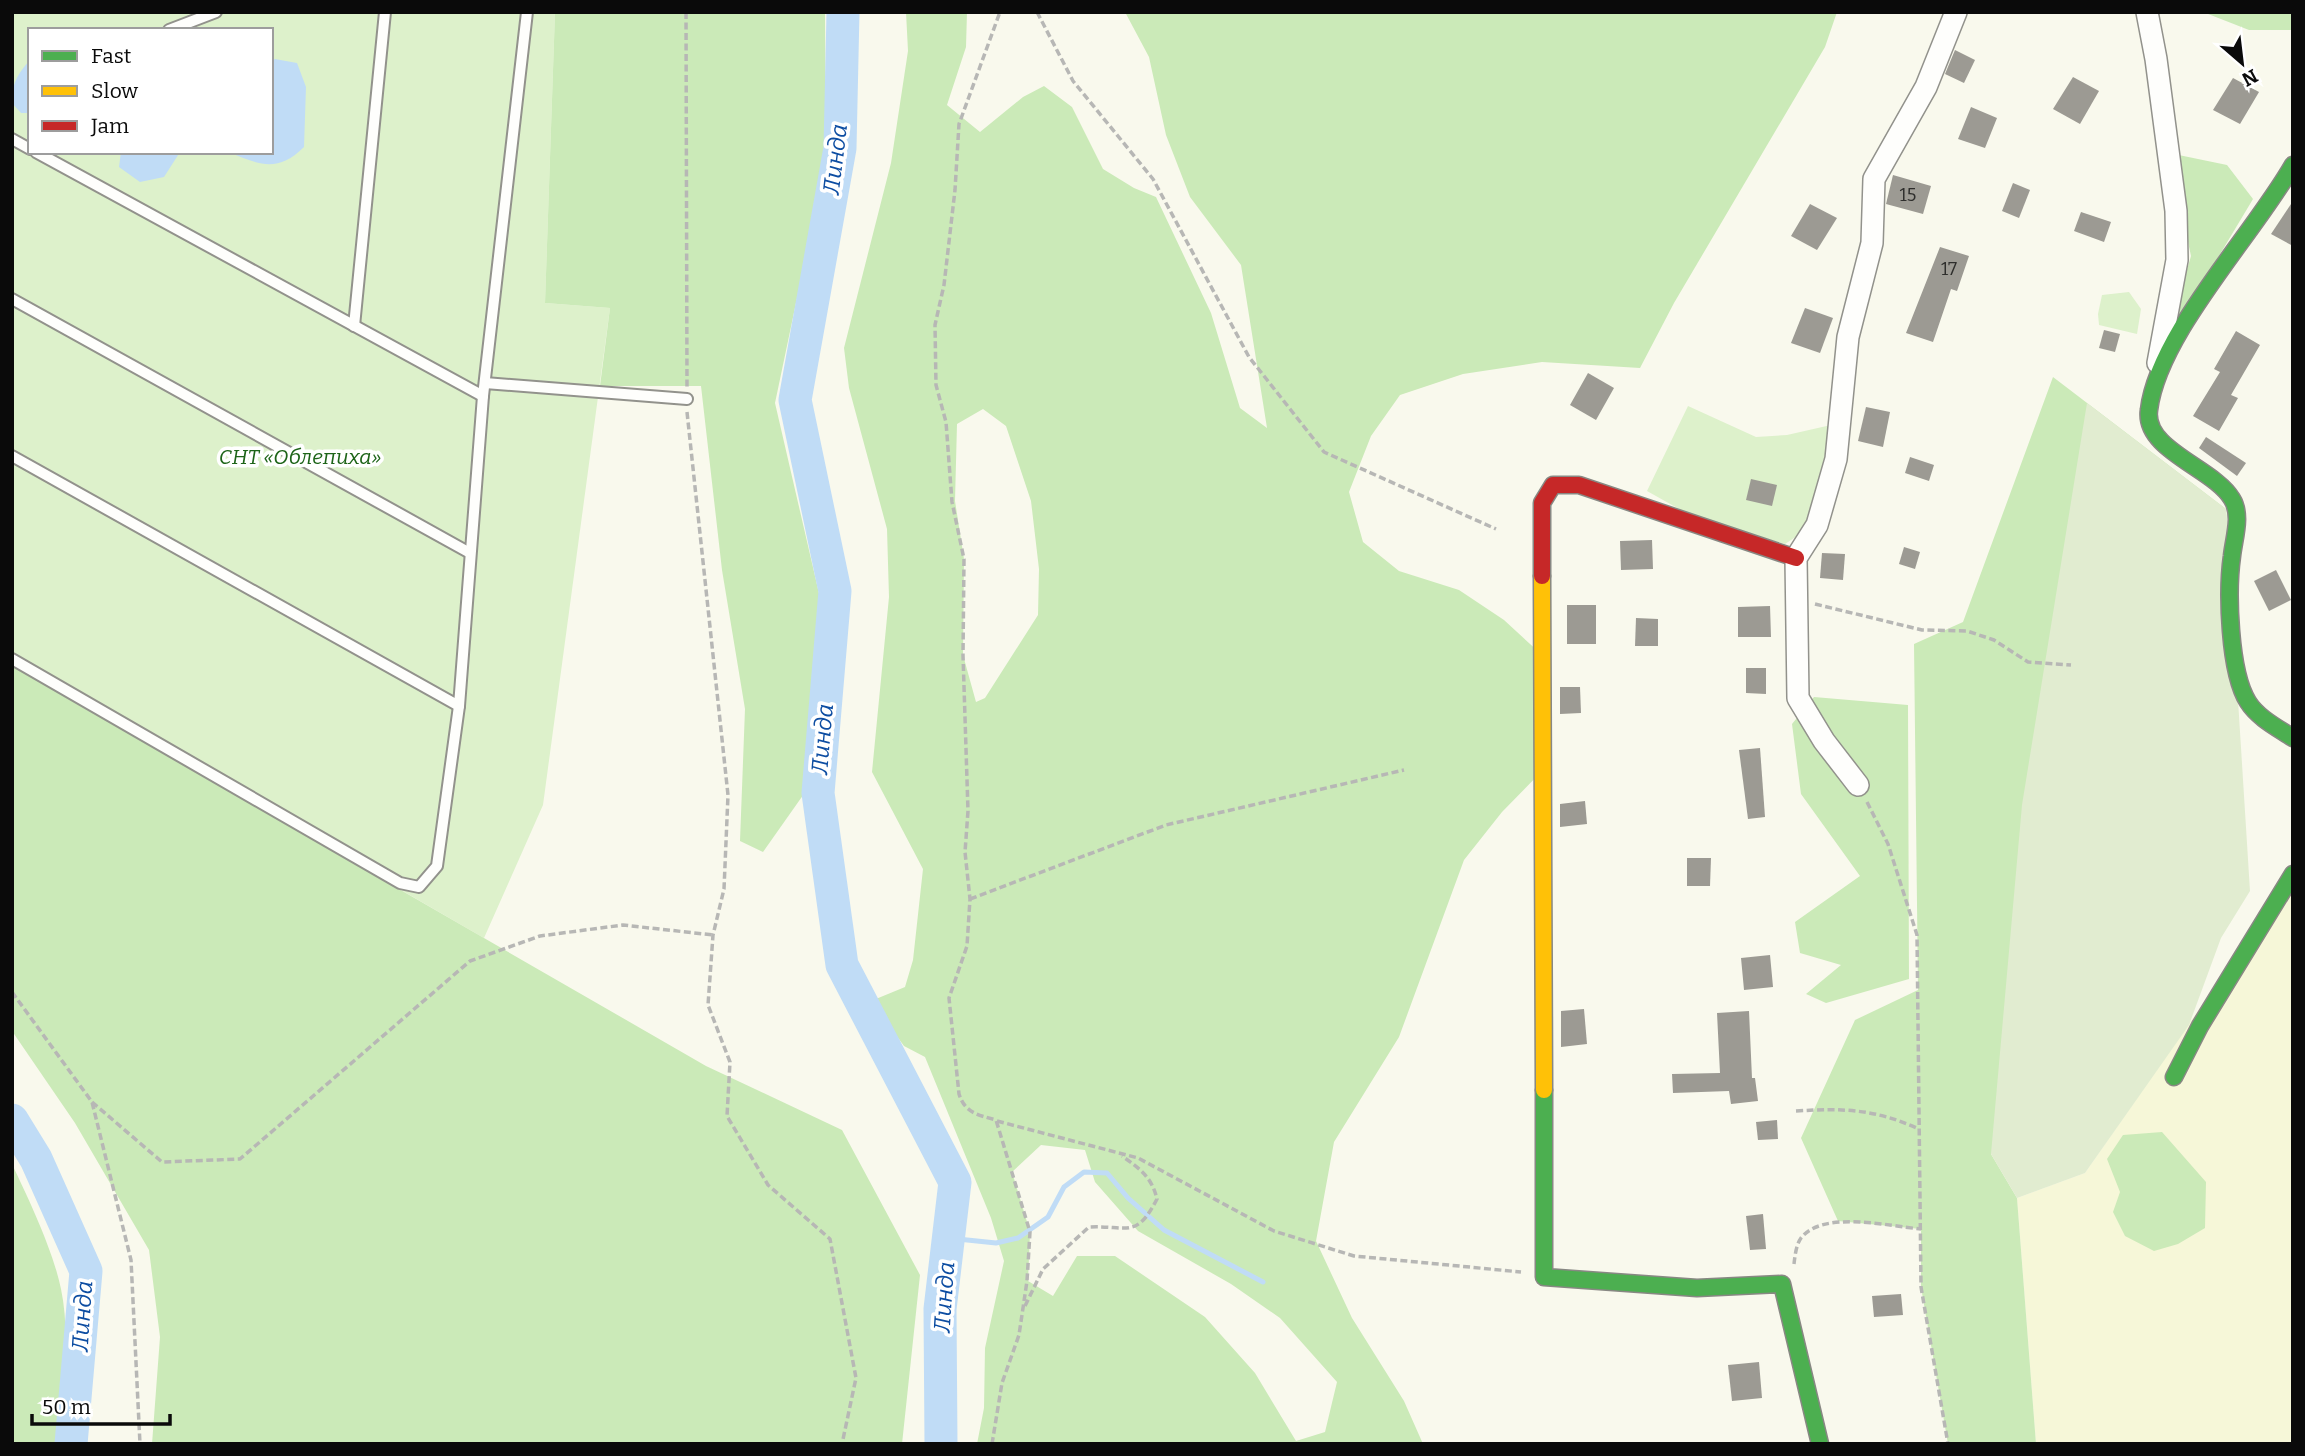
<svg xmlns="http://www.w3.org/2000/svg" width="2305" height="1456" viewBox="0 0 2305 1456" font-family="Bitter,serif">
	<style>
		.farmland { fill: #f6f7d8 }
		.green { fill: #ddf1cb; fill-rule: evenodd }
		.forest { fill: #cbeab8; fill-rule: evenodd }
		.cemetery { fill: #e1ecd0 }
		.water { fill: #c0dcf6 }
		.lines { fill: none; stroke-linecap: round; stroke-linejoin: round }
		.stream { stroke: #c0dcf6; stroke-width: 5 }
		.river { stroke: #c0dcf6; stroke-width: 33 }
		.building { fill: #9c9a93 }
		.lane-casing { stroke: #92928c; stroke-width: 14 }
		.street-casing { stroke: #92928c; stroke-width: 24 }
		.fast-casing { stroke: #888883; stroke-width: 19 }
		.slow-casing { stroke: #888883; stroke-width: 19 }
		.jam-casing { stroke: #888883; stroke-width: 19 }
		.path { stroke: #b7b7b5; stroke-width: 3.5; stroke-dasharray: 7 3.5; stroke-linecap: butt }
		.lane { stroke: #fefefc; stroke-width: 10 }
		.street { stroke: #fefefc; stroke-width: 21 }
		.fast { stroke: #4caf50; stroke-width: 16 }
		.slow { stroke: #ffc107; stroke-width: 16 }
		.jam { stroke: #c62828; stroke-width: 16 }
		.labels { text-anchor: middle; stroke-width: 7; stroke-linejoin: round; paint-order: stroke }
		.number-label { font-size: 18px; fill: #2e2e2c }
		.park-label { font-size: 21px; font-style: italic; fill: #1d6418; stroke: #fff }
		.water-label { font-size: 23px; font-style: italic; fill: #0d4da2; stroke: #fff }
	</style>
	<rect width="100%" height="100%" fill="#f9f9ed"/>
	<polygon class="farmland" points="2293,874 2293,1444 2036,1444 2017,1198 2085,1173"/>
	<g class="green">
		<path d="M12,12H555L545,303L610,308L543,805L484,938L12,665ZM30,30H271V152H30Z"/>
		<polygon points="2129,292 2141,309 2137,334 2099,325 2098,314 2102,295"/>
		<polygon points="1688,406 1756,437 1787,435 1831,425 1829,465 1803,532 1785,544 1697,519 1647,491"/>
	</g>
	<g class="forest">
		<polygon points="555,12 825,12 826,160 775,403 821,602 806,791 763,852 740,841 745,709 722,570 701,386 600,386 610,308 545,303"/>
		<path d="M906,12H967L966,47L947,105L980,132L1023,97L1044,86L1072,107L1103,169L1134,188L1156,197L1211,313L1240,408L1267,428L1241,265L1190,197L1166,135L1149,57L1125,12H1837L1825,47L1674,303L1640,368L1542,362L1463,374L1400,395L1371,436L1349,492L1363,542L1399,571L1459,590L1504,620L1541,654L1544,769L1502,812L1464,860L1399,1037L1334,1142L1316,1241L1352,1318L1404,1401L1423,1444H977L984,1408L985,1348L1004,1261L991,1218L925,1057L904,1046L871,1001L905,987L913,960L923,869L872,772L889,597L887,529L849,388L844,348L891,163L908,51ZM983,409L1006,426L1031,501L1039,569L1038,615L985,698L976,702L963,655L964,559L955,501L957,424ZM1041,1145L1085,1150L1095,1182L1138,1231L1231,1284L1280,1318L1337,1382L1325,1432L1296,1441L1255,1373L1205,1317L1115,1256H1077L1053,1296L1028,1281L1030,1232L1012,1172Z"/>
		<polygon points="2203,12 2293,12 2293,30 2249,30"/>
		<polygon points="2169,153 2227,165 2253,199 2165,346 2191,256"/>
		<polygon points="2053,377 2226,509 2245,836 1991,1154 2017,1198 2036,1444 1948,1444 1921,1287 1921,1229 1838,1221 1801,1138 1855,1020 1918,990 1914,644 1963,622"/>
		<polygon points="12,666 706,1066 842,1130 920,1275 902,1444 152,1444 160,1337 149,1250 75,1123 12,1031"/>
		<polygon points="1814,697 1908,705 1909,979 1826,1003 1806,994 1841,965 1800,953 1795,922 1860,876 1801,794 1792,724"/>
		<polygon points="2162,1132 2206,1182 2205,1228 2178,1244 2154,1251 2125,1236 2113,1212 2120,1192 2107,1159 2123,1135"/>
		<path d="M12,1164C29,1200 53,1250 61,1289C71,1336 63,1397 56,1444H12Z"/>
	</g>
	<polygon class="cemetery" points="2087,403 2226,509 2250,891 2221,938 2189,1025 2085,1173 2017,1198 1991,1154 2022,805"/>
	<g class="water">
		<path d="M275,59L297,63L306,87L304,147C278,173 259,165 229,152H271V61Z"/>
		<path d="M30,60V113H21L12,103C12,83 17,75 30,60Z"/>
		<polygon points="121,152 180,152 164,177 140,182 119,167"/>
	</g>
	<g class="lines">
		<polyline class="stream" points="948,1238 996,1243 1018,1238 1048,1217 1064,1187 1084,1172 1107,1173 1128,1198 1164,1230 1263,1282"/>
		<g class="river">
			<polyline points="843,12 840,148 795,400 835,591 818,793 842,965 955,1182 940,1309 941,1444"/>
			<polyline points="12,1120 36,1159 86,1271 71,1444"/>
		</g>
	</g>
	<g class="building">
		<polygon points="1955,50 1975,60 1964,83 1945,74"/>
		<polygon points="2073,77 2099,91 2080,124 2053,109"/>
		<polygon points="2233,78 2259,92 2240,124 2213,110"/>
		<polygon points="1971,107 1997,118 1985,148 1958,139"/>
		<polygon points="1893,175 1931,186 1923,214 1886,204"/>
		<polygon points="2013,183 2030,190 2019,218 2002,211"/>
		<polygon points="2293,201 2293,246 2271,234"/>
		<polygon points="1810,204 1837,218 1817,250 1791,236"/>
		<polygon points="2081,212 2111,222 2104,242 2074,231"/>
		<polygon points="1940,247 1969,256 1957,291 1951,289 1933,342 1906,333"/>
		<polygon points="1805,308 1833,318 1820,353 1791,343"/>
		<polygon points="2104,330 2120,334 2115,352 2099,348"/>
		<polygon points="2236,331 2260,345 2231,395 2238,398 2219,431 2193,416 2220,372 2214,369"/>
		<polygon points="1588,373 1614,388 1596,420 1570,405"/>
		<polygon points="1866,407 1890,412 1883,447 1858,441"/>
		<polygon points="2206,437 2246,463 2237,476 2199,448"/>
		<polygon points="1910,457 1934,465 1929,481 1905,473"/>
		<polygon points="1751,479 1777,485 1772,506 1746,500"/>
		<polygon points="1652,540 1653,569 1621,570 1620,541"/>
		<polygon points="1904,547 1920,552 1915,569 1899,564"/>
		<polygon points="1822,553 1845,554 1843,580 1820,578"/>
		<polygon points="2276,570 2291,600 2269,611 2254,581"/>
		<rect x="1567" y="605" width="29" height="39"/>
		<polygon points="1770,606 1771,637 1738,637 1738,607"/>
		<polygon points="1636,618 1658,619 1658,646 1635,646"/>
		<polygon points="1746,668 1766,668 1766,694 1746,693"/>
		<polygon points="1560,687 1580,687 1581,713 1560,714"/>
		<polygon points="1760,748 1765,817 1748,819 1739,750"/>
		<polygon points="1585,801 1587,824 1560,827 1560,804"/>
		<polygon points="1687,858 1711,858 1710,886 1687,886"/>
		<polygon points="1770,955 1773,987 1744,990 1741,958"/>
		<polygon points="1584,1009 1587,1044 1561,1047 1561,1011"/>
		<polygon points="1749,1011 1752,1078 1755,1078 1758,1101 1731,1104 1729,1091 1673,1093 1672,1074 1720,1073 1717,1013"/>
		<polygon points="1777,1120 1778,1139 1758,1140 1756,1122"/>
		<polygon points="1763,1214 1766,1249 1750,1250 1746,1216"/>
		<polygon points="1901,1294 1903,1315 1874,1317 1872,1296"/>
		<polygon points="1759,1362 1762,1398 1732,1401 1728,1365"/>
	</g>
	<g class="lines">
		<defs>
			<g id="lane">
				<polyline points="169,30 216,12"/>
				<polyline points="12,139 30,149"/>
				<polyline points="36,152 483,396 527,12"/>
				<polyline points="12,299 470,553"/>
				<polyline points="354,326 385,12"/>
				<polyline points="485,383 687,399"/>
				<polyline points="12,456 459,706 483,396"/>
				<polyline points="12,659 400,883 419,887 437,866 459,706"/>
			</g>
			<g id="street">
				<polyline points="2147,12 2156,59 2176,211 2177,260 2158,363"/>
				<polyline points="1858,785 1824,741 1798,698 1796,558 1817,525 1836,459 1848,337 1872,243 1874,179 1926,87 1956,12"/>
			</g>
			<g id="fast">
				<path d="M2293,165C2254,234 2158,334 2149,410C2143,450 2214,468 2232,499C2242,515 2234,538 2232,556C2227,591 2229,672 2248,702C2258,718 2278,728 2293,738"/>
				<polyline points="2174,1077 2200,1026 2293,874"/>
				<polyline points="1544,1090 1544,1277 1697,1288 1782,1284 1820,1444"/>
			</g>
			<polyline id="slow" points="1542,576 1544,1090"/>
			<polyline id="jam" points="1542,576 1542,503 1553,485 1579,485 1796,558"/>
		</defs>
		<use href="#lane" class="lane-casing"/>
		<use href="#street" class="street-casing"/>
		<use href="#fast" class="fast-casing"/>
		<use href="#slow" class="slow-casing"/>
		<use href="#jam" class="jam-casing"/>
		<g class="path">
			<polyline points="686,12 687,387"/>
			<polyline points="1037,12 1073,81 1153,179 1249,357 1324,452 1496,529"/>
			<polyline points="687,412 728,795 724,889 713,935 708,1005 730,1062 727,1116 768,1185 830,1239 856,1378 842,1444"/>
			<polyline points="1815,604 1922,630 1967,631 1994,640 2028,662 2071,665"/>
			<polyline points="1867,802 1888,844 1917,935 1921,1287 1948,1444"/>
			<polyline points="970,899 1166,825 1404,770"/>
			<polyline points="12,992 92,1102 131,1260 140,1444"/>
			<polyline points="92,1102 162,1162 240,1159 470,961 540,936 623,925 713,935"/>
			<path d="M1796,1111C1844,1108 1875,1109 1919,1129"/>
			<polyline points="997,1121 1138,1158 1274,1231 1354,1256 1521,1272"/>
			<path d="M1794,1264C1795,1256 1796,1245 1801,1238C1823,1210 1888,1226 1921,1229"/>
			<path d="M1025,1306L1043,1269L1089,1227C1127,1225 1136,1240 1157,1199C1152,1177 1139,1168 1122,1156"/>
			<path d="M992,1444L1002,1383L1019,1335L1027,1281L1030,1232L996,1120C978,1115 965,1113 959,1094L949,998L967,946L970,899L965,852L968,811L963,655L964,559L952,502L946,422L936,385L935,325L944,285L955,190L959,124L1000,12"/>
		</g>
		<use href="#lane" class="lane"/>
		<use href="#street" class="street"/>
		<use href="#fast" class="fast"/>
		<use href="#slow" class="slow"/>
		<use href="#jam" class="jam"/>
	</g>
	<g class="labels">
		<g class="number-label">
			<text x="1908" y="201">15</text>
			<text x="1949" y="275">17</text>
		</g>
		<g class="park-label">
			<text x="300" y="464">СНТ «Облепиха»</text>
		</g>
		<g class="water-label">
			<text transform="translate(835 159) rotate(-83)" y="8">Линда</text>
			<text transform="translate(822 739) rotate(-85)" y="8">Линда</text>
			<text transform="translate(944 1297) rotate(-86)" y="8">Линда</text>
			<text transform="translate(82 1316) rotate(-86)" y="8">Линда</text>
		</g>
	</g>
	<rect width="2305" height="1456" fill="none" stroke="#0a0a0a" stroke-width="28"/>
	<rect x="28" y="28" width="245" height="126" fill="#ffffff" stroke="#9d9d9d" stroke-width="2"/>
	<rect x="42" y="51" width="35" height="10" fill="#4caf50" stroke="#9d9d9d" stroke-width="2"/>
	<text x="91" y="63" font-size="21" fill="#0a0a0a">Fast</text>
	<rect x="42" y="86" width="35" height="10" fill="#ffc107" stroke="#9d9d9d" stroke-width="2"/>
	<text x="91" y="98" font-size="21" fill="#0a0a0a">Slow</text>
	<rect x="42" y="121" width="35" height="10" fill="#c62828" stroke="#9d9d9d" stroke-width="2"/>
	<text x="91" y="133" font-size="21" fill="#0a0a0a">Jam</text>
	<g transform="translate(2242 63) rotate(152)" stroke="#ffffff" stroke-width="5" paint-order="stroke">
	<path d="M0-5L12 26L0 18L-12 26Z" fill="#0a0a0a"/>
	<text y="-10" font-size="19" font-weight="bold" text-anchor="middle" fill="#0a0a0a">N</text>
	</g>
	<path d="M32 1414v10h138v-10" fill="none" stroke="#0a0a0a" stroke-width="3.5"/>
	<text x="42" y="1414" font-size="21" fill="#0a0a0a" stroke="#ffffff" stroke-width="5" paint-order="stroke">50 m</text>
</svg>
